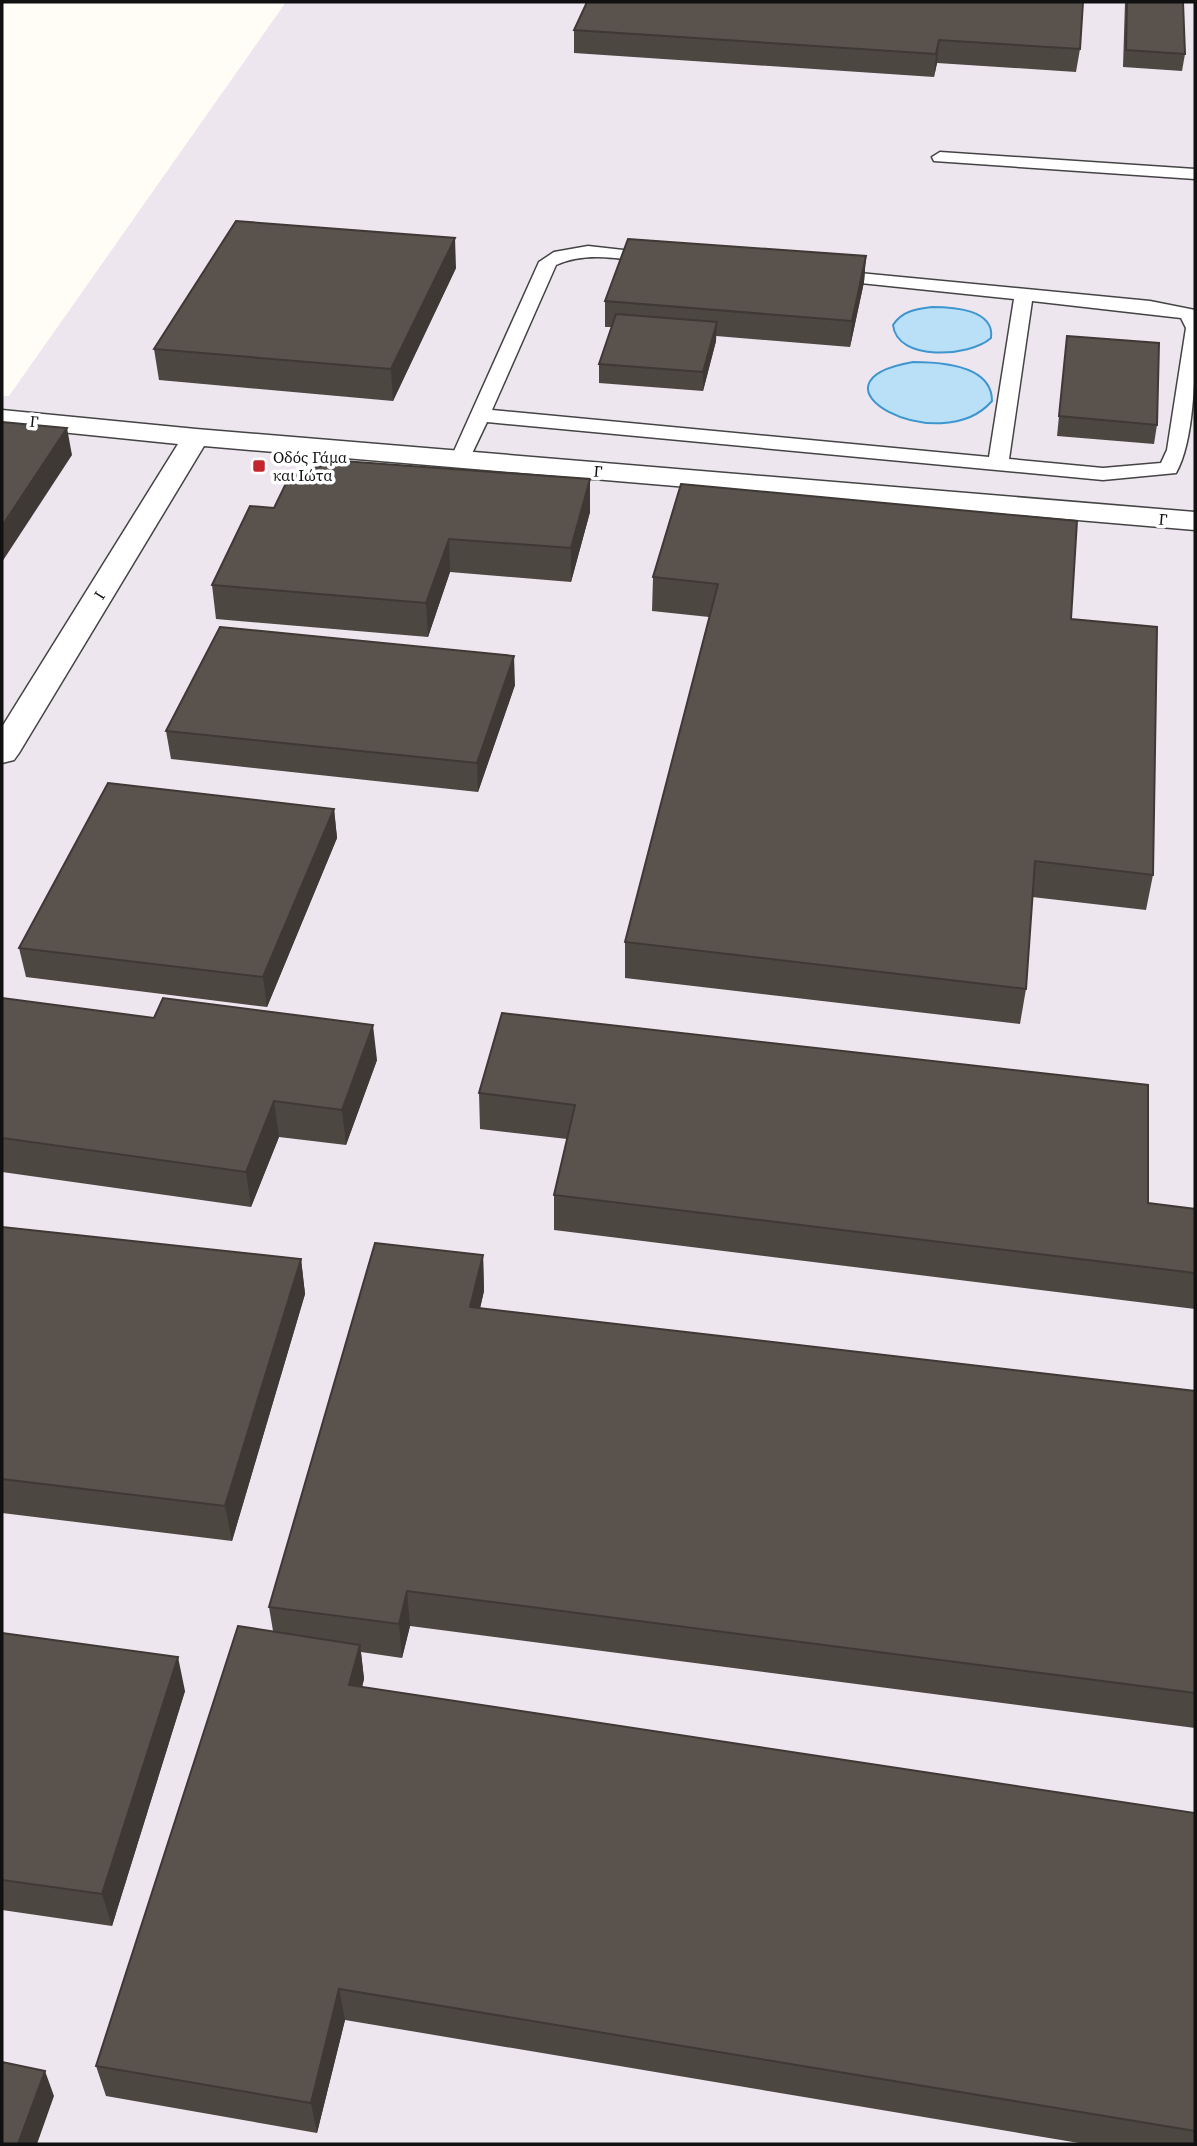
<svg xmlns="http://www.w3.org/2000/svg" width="1197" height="2146" viewBox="0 0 1197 2146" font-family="'Source Serif 4',serif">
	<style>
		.industrial { fill: #eee6ef }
		.water { fill: #b9e0f7; stroke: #3f96cf; stroke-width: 2 }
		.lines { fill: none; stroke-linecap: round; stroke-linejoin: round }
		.service-casing { stroke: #444; stroke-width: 3 }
		.minor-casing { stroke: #444; stroke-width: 3 }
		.service { fill: #fff; fill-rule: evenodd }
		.minor { fill: #fff; fill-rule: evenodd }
		.wall { fill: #4d4742 }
		.shaded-wall { fill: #3f3936 }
		.building { fill: #5a524d; stroke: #3f3936; stroke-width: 2 }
		.poi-dot { fill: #c4262e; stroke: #fff; stroke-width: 2.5 }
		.labels { text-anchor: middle; stroke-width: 7; stroke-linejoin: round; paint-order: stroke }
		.far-street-label { font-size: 16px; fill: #111; stroke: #fff }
		.far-poi-label { font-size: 16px; fill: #111; stroke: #fff; text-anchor: start }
	</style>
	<rect width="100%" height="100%" fill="#fffdf5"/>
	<polygon class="industrial" points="286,2 1195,2 1195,2144 2,2144 2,396 9,396"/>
	<g class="water">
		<path d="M932,307C952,307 995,309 991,338C970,357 897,362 893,325C902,311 916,309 932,307Z"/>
		<path d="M913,362C940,362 992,365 992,401C940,461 795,383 913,362Z"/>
	</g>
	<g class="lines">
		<defs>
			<g id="service">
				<polygon points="940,152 1195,169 1195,179 934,161 932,157"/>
				<path d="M588,246L659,254L668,259L659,264C625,260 589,250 556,265L492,410L989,457L1014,299L822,279L819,275L828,270L1150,301L1195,310C1195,354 1197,436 1176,473L1103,480L487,422L467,464H453L450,460L539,262L554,252ZM1032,301L1181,318L1186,328L1167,450L1161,463L1103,468L1009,459Z"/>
			</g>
			<polygon id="minor" points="2,410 196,429 1195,512 1195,530 204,446 19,753 14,760 2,763 2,727 178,444 2,426"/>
		</defs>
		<use href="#service" class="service-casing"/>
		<use href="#minor" class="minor-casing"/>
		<use href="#service" class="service"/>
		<use href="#minor" class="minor"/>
	</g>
	<g class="wall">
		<polygon points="587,2 1080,49 1076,72 937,63 934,77 574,53 574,30"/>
		<polygon points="1125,2 1183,2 1185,54 1182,71 1123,67"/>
		<polygon points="866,256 864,282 850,347 716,336 716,341 703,391 599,383 599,364 611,327 605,327 605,301"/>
		<polygon points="456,268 393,401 159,380 154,349"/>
		<polygon points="1067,336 1157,425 1154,444 1057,436"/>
		<polygon points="590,479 590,512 571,582 450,572 428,637 216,619 212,585"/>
		<polygon points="653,577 1071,619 1153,875 1146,910 1032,897 1026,989 1020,1024 625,978 625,942 709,617 652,611"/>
		<polygon points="515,685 478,792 171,759 166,731"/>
		<polygon points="334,809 337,838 267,1007 26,977 19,948"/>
		<polygon points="2,998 377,1060 346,1145 279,1137 251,1207 2,1172"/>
		<polygon points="502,1013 1148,1203 1195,1209 1195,1309 554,1230 554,1195 567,1139 480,1129 479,1093"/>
		<polygon points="2,1227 301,1259 305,1294 232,1541 2,1513"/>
		<polygon points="483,1255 484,1291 480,1308 1195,1391 1195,1728 410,1626 402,1658 361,1652 364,1679 362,1687 1195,1813 1195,2144 1085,2144 345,2020 317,2133 106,2096 96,2066 273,1631 269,1607"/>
		<polygon points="2,1633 185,1691 112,1926 2,1910"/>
	</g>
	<g class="shaded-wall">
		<polygon points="939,40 937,63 934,77 936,54"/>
		<polygon points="455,238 456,268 393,401 391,369"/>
		<polygon points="866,256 864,282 850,347 852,321"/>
		<polygon points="717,322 716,341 703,391 703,372"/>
		<polygon points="67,428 72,455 2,562 2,526"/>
		<polygon points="590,479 590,512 571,582 571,548"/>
		<polygon points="449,539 450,572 428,637 426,603"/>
		<polygon points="514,656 515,685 478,792 477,763"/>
		<polygon points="334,809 337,838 267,1007 263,977"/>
		<polygon points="373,1025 377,1060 346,1145 342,1110"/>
		<polygon points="274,1101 279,1137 251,1207 246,1172"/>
		<polygon points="483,1255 484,1291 472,1343 470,1307"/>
		<polygon points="301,1259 305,1294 232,1541 225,1506"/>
		<polygon points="407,1591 410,1626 402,1658 399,1624"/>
		<polygon points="360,1645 364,1679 354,1719 349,1685"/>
		<polygon points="178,1657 185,1691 112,1926 102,1894"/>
		<polygon points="339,1989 345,2020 317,2133 311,2103"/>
		<polygon points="45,2071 54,2096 37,2144 18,2144"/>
	</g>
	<g class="building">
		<polygon points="587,2 1083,2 1080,49 939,40 936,54 574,30"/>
		<polygon points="1127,2 1183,2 1185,54 1126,50"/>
		<polygon points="236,221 455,238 391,369 154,349"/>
		<polygon points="628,239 866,256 852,321 605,301"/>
		<polygon points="616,314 717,322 703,372 599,364"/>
		<polygon points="1067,336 1159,343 1157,425 1059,416"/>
		<polygon points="2,422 67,428 2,526"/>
		<polygon points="343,461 590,479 571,548 449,539 426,603 212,585 250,506 274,508 291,473"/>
		<polygon points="681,484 1077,521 1071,619 1157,627 1153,875 1035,861 1026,989 625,942 718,584 653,577"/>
		<polygon points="220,627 514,656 477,763 166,731"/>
		<polygon points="108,783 334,809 263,977 19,948"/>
		<polygon points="2,998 154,1018 163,998 373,1025 342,1110 274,1101 246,1172 2,1138"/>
		<polygon points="502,1013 1148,1085 1148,1203 1195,1209 1195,1273 554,1195 575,1105 479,1093"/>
		<polygon points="2,1227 301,1259 225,1506 2,1479"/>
		<polygon points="375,1243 483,1255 470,1307 1195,1391 1195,1693 407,1591 399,1624 269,1607"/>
		<polygon points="238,1626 360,1645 349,1685 1195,1813 1195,2131 339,1989 311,2103 96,2066"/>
		<polygon points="2,1633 178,1657 102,1894 2,1880"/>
		<polygon points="2,2062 45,2071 18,2144 2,2144"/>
	</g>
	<rect class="poi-dot" x="252" y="459" width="14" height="14" rx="3.5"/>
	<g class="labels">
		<g class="far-street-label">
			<text transform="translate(34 421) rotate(6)" y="6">Γ</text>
			<text transform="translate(598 471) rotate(5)" y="6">Γ</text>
			<text transform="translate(1163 519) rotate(5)" y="6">Γ</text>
			<text transform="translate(99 595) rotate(-58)" y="6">Ι</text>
		</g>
		<g class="far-poi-label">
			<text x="273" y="463">Οδός Γάμα<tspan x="273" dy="18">και Ιώτα</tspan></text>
		</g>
	</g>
	<rect width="1197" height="2146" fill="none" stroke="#111111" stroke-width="7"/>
</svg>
